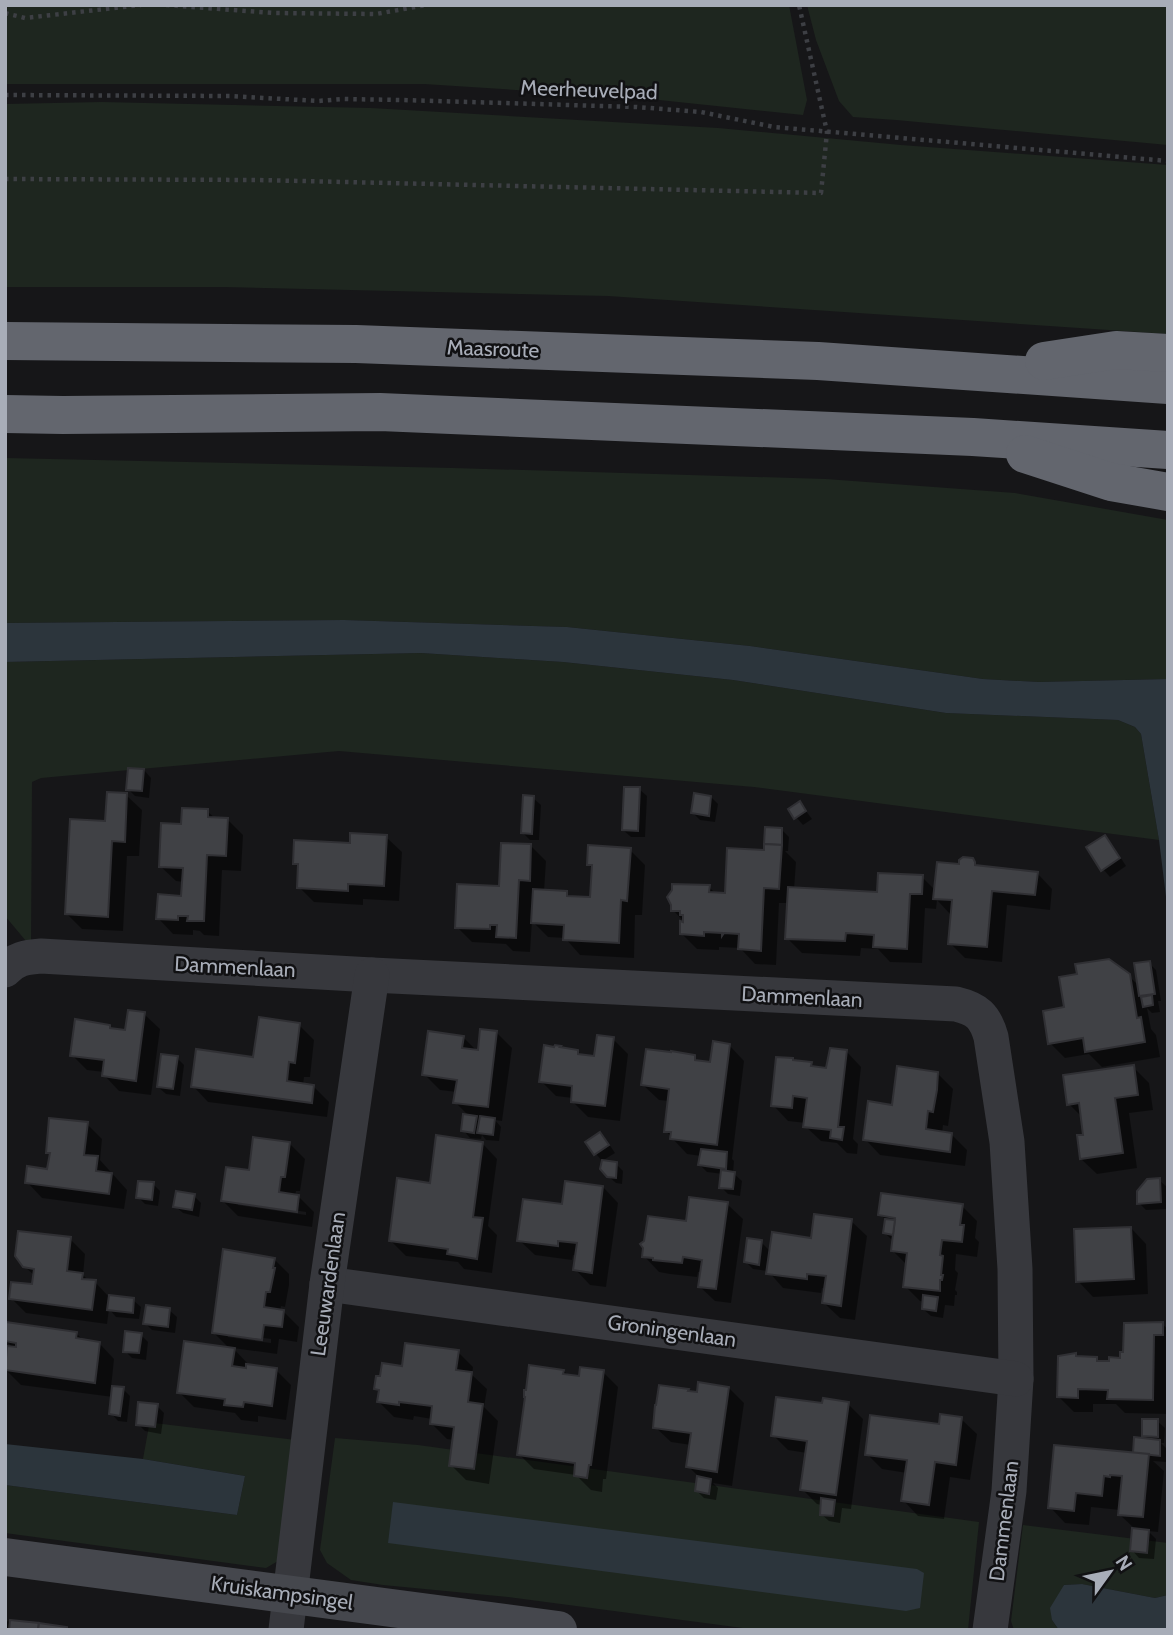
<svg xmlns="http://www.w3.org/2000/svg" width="1173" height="1635" viewBox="0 0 1173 1635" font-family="Cabin,sans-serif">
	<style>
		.green { fill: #1e261f }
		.water { fill: #2c353c }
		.shadow { fill: #0007; fill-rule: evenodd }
		.building { fill: #404145; stroke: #303034; stroke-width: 2 }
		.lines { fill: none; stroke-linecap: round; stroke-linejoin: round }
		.path { stroke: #3d3f44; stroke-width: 4.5; stroke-dasharray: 3.5 5; stroke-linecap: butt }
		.street { stroke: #37383d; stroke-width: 35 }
		.secondary { stroke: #45474d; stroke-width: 38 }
		.highway { stroke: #63666e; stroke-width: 38 }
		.labels { text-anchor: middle; stroke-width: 5; stroke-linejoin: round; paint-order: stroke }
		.street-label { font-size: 21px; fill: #a8adb8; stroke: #111113 }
	</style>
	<rect width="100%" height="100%" fill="#161618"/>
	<g class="green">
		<polygon points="5,5 789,5 807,100 803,115 640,98 424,84 5,84"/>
		<polygon points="807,5 1168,5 1168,145 896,120 853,117 839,101 816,40"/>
		<polygon points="102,102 371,108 718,128 901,145 1168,165 1168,334 608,296 224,287 5,287 5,104"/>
		<polygon points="5,458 453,468 826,479 1015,493 1168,520 1168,679 1039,682 983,679 750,646 567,627 344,620 5,623"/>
		<polygon points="421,653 563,662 733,680 946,713 1118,720 1135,727 1141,734 1159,840 754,787 339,751 41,778 32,782 31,947 5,916 5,662"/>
		<polygon points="154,1423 296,1440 278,1561 266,1568 5,1533 5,1485 237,1515 245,1476 143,1459 149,1426"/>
		<polygon points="335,1438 418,1445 979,1522 968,1630 758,1630 508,1597 383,1585 351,1580 327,1563 320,1550"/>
		<polygon points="1023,1525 1168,1543 1168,1595 1155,1598 1082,1584 1064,1585 1052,1620 1059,1630 1014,1630 1011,1621"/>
	</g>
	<g class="water">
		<polygon points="344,620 567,627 750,646 983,679 1039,682 1168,679 1168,913 1159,840 1141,734 1135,727 1118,720 946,713 733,680 563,662 421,653 5,662 5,623"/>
		<polygon points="5,1444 143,1459 245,1476 237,1515 5,1485"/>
		<polygon points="393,1502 917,1569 924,1573 920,1608 906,1611 388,1543"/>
		<polygon points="1082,1584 1155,1598 1168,1595 1168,1630 1059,1630 1052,1620 1050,1608 1064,1585"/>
	</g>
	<g class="shadow">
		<polygon points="144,770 151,778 149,798 135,796 128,789"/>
		<polygon points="639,789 647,796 645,837 631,837 623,830"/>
		<polygon points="126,795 142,810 139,856 127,856 123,931 82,929 67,914 107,822"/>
		<polygon points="711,797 718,804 715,822 700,820 693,813"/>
		<polygon points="533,798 541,805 539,840 530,840 523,833"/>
		<polygon points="800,803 812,819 803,825 796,817"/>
		<polygon points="207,811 216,819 228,820 243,835 241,871 222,870 219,936 204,935 200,931 193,930 193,935 173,934 158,918 183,898 184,882 176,881 160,866 182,826"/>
		<polygon points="782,830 789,837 788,851 785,851 796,862 794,890 878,894 922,877 936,891 960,866 972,860 980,868 1037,873 1052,889 1050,910 1007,905 1002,962 965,958 950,943 952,914 950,914 937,900 936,909 925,908 922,963 890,962 878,949 861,948 860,956 802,953 787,938 789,903 779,903 776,965 755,964 740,948 719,947 719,950 697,949 681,933 686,924 673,910 709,887 716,894 726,895 765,852"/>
		<polygon points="386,837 402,852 399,901 363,899 363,905 314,902 299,887 300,868 295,864 351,844"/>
		<polygon points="1105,837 1112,844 1126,866 1110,877 1103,869"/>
		<polygon points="531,846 546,861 544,892 566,893 571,898 592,899 593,869 588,864 630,850 645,865 642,915 635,915 634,958 580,955 565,938 548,937 532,921 530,952 513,951 506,944 472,942 457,927 501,888"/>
		<polygon points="1149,963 1156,970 1161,1001 1158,1001 1160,1012 1152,1013 1147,1008 1151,1029 1156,1035 1160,1057 1102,1067 1089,1054 1065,1058 1050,1043 1066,1009 1128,975 1139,986"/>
		<polygon points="144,1014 160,1029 151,1095 119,1091 104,1075 104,1072 87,1070 72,1055 109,1026 114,1031 127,1032"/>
		<polygon points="299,1025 314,1040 310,1077 304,1077 303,1085 313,1086 329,1102 327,1117 208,1102 193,1086 255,1059"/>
		<polygon points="497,1033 512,1048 502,1121 495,1120 501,1127 499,1141 486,1140 482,1135 481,1139 470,1138 463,1130 470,1117 455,1102 457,1092 440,1090 424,1074 463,1037 477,1051"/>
		<polygon points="613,1039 628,1054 620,1121 588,1117 572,1101 573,1098 556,1096 541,1081 578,1051 582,1056 595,1058"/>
		<polygon points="729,1045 744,1061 732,1159 734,1161 733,1173 742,1181 740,1196 728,1194 721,1187 723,1174 707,1172 700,1165 701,1156 687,1154 672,1138 666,1131 670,1101 659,1100 643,1085 694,1057 699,1062 712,1064"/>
		<polygon points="846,1051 861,1067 853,1139 858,1144 857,1154 847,1153 837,1143 821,1141 805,1126 806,1123 788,1121 773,1105 811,1064 815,1068 828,1070"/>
		<polygon points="177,1058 184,1065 180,1096 166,1094 158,1087"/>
		<polygon points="1133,1067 1149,1083 1153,1110 1129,1113 1137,1168 1097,1174 1081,1159 1085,1136 1083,1118 1069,1104"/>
		<polygon points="937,1073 953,1089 948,1126 943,1125 942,1134 952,1135 967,1150 965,1166 880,1155 865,1139 893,1107"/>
		<polygon points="87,1124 102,1139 100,1160 127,1190 124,1209 42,1198 27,1182 49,1171 51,1156 47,1152"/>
		<polygon points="600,1134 607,1141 615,1153 602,1161 587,1143"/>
		<polygon points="482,1143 497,1159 488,1226 497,1235 492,1273 464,1269 458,1262 406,1256 391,1241 432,1185"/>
		<path d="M290,1144L305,1159L300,1191H296L295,1196L299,1197L314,1212L312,1227L238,1216L223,1201L250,1172ZM238,1202L306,1212V1215L238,1205Z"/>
		<polygon points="616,1164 623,1171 622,1184 616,1183 608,1176"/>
		<polygon points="1159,1180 1167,1187 1168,1209 1146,1210 1139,1203"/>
		<polygon points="153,1184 160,1191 158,1206 145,1204 138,1197"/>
		<polygon points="603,1187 618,1203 606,1287 590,1285 575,1269 577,1256 573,1255 572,1260 535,1255 519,1240 563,1206"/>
		<polygon points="194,1196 201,1203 199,1217 183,1213 175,1206"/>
		<polygon points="727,1204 743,1219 731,1303 715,1301 699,1286 701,1272 698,1272 697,1277 670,1274 659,1272 644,1256 688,1223"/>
		<polygon points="962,1206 977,1221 975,1238 979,1242 977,1257 956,1254 955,1270 958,1273 955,1290 957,1292 957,1295 955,1295 954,1306 945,1305 943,1318 931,1316 923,1309 924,1302 920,1301 905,1286 907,1265 892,1250 892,1240 885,1233 887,1221 880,1214"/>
		<polygon points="851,1221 867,1236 855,1320 840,1318 824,1303 826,1289 822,1288 821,1293 783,1288 768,1271 753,1269 746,1262 761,1242 771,1252 812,1240"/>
		<polygon points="1131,1228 1146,1244 1148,1294 1093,1297 1078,1281"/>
		<polygon points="70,1239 85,1254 83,1275 89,1281 95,1282 109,1297 133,1300 141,1307 139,1319 116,1317 109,1309 107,1324 26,1313 11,1298 34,1286 35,1276 24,1266"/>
		<path d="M274,1259L289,1274V1285L285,1307L281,1306L280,1312H284L299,1327L297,1342L279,1339L277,1354L233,1348L249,1365L276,1370L291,1385L286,1420L258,1416V1422L241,1420L235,1413L194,1407L179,1392L230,1349L213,1332ZM228,1333L271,1339V1343L228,1337Z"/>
		<polygon points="169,1310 177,1317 175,1333 152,1330 145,1323"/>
		<polygon points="1162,1324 1168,1329 1168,1414 1125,1413 1116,1404 1093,1404 1093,1412 1074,1412 1059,1397 1078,1358 1096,1359 1100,1363 1121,1359"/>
		<polygon points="76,1333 84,1341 99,1343 114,1359 111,1388 123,1389 130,1396 127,1422 118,1421 111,1413 113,1397 21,1385 6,1370 13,1348 6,1341"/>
		<polygon points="141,1335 148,1342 146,1360 132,1358 125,1351"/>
		<polygon points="458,1352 473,1367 472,1375 487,1389 484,1407 498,1421 489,1484 466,1480 451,1465 454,1440 447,1439 432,1424 432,1419 414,1416 413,1420 394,1417 379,1402 380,1393 376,1389 403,1368"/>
		<polygon points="564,1371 569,1376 580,1378 603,1372 618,1387 606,1479 603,1479 602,1492 591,1490 576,1475 534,1469 519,1454"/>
		<polygon points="729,1388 744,1403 732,1486 713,1483 718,1488 716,1500 704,1498 697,1491 699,1477 688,1466 691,1445 671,1442 655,1427 688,1391 690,1393 698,1394"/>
		<polygon points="848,1404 863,1419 851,1509 842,1508 840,1523 829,1521 821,1514 822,1505 817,1504 802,1489 807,1453 788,1450 773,1435 823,1405"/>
		<polygon points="157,1406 164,1413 161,1434 145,1431 138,1424"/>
		<polygon points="961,1419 977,1434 970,1480 950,1477 944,1519 918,1516 903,1500 907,1473 882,1469 867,1454"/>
		<polygon points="1157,1421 1165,1428 1164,1443 1161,1443 1167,1449 1166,1462 1153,1461 1164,1471 1158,1532 1148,1531 1156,1539 1154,1559 1139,1558 1132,1550 1134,1528 1120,1515 1120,1510 1091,1507 1089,1525 1065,1523 1050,1507 1134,1455 1149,1440 1144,1435"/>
		<polygon points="5,1621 75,1630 5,1630"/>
	</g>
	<g class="building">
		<polygon points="128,768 144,769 142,791 126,790"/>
		<polygon points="624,787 640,787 638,831 622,830"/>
		<polygon points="107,792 127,793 125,842 112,841 108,917 65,914 70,819 105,821"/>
		<polygon points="694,793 711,796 709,816 691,813"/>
		<polygon points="523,795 534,796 532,834 521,833"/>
		<polygon points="800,801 806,811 794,819 788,809"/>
		<polygon points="182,808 208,809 208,817 228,818 226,856 207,855 204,921 187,921 188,916 178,916 178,920 156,919 158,894 181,896 183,868 159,867 161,823 181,824"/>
		<polygon points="765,827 782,828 782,845 764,844"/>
		<polygon points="350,833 387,835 384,886 348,884 348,891 297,888 298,864 293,864 294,840 350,843"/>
		<polygon points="1105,835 1120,858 1101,871 1086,847"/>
		<polygon points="501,843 531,844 530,881 519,880 516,938 496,937 497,925 490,925 490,929 455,928 457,884 499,886"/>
		<polygon points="764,844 782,845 779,889 764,888 761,951 738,949 739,934 724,933 722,936 722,933 704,932 704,936 680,934 680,921 683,922 683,915 680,915 680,911 671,911 671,905 667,897 672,890 672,884 710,885 709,892 725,893 727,848 764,850"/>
		<polygon points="588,845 631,848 627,901 621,900 619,943 563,940 564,925 531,923 533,889 567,891 567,896 590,897 592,865 587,865"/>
		<polygon points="963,857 973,858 975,862 975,865 1038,872 1035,895 992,891 987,947 948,944 952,900 933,899 937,862 959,864 959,860"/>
		<polygon points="878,873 923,875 922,894 910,894 907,949 873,947 874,935 846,933 845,941 785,939 788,887 877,892"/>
		<polygon points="1109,959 1130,974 1137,1018 1141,1017 1145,1042 1085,1052 1083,1038 1048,1044 1043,1011 1064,1007 1059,977 1077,974 1075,964"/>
		<polygon points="1150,961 1155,994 1139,996 1134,963"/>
		<polygon points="1152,995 1153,1005 1143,1007 1141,997"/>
		<polygon points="128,1010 145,1012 136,1081 102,1076 104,1060 70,1056 75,1019 110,1025 110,1028 125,1030"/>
		<polygon points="259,1017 300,1023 295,1063 289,1062 287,1081 314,1085 312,1103 191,1087 196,1049 253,1057"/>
		<polygon points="480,1029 497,1031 488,1107 453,1103 457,1080 422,1075 428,1031 464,1036 462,1048 478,1050"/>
		<polygon points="597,1035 614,1037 605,1106 571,1102 572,1086 539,1082 544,1045 554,1047 555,1045 561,1046 560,1047 578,1050 578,1054 594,1056"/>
		<polygon points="713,1041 730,1044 717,1145 670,1139 671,1132 664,1132 669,1089 641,1085 646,1049 671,1052 671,1051 695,1055 695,1060 710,1062"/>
		<polygon points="830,1048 847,1050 838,1127 844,1127 842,1140 830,1138 831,1130 803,1127 807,1098 793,1096 792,1108 771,1106 776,1057 793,1058 793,1060 812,1062 811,1066 826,1068"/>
		<polygon points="161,1054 178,1056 173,1089 157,1087"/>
		<polygon points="1134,1065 1138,1095 1115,1098 1123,1153 1080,1159 1077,1135 1083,1135 1079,1103 1067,1105 1063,1075"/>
		<polygon points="897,1066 938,1072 937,1090 933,1112 928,1111 926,1129 952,1133 950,1152 863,1140 868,1101 892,1105"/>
		<polygon points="463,1114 477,1116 474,1133 461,1131"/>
		<polygon points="480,1116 495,1118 493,1135 477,1133"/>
		<polygon points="49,1118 88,1122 84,1155 98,1156 96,1171 112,1173 109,1194 25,1183 27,1166 47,1169 50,1153 46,1153"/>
		<polygon points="600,1132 609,1145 594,1155 585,1142"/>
		<polygon points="436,1135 483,1142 473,1217 483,1218 477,1259 447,1254 448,1249 389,1241 397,1178 430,1183"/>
		<polygon points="253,1137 290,1142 285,1177 281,1177 279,1192 299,1195 297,1212 221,1201 226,1167 249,1170"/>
		<polygon points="701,1149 727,1152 726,1169 698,1165"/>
		<polygon points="602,1160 617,1162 616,1178 607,1177 600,1169"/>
		<polygon points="721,1170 735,1172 733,1189 719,1188"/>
		<polygon points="1160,1178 1161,1202 1137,1204 1137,1191 1147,1179"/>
		<polygon points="138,1181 154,1182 152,1200 136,1198"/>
		<polygon points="565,1181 603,1186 592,1273 573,1270 577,1243 558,1241 558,1246 517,1241 523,1199 562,1204"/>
		<polygon points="176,1191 195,1194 192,1210 173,1207"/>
		<polygon points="881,1193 963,1204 960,1225 964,1225 962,1242 942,1240 940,1255 943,1256 941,1275 943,1275 942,1280 940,1280 940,1291 903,1287 907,1253 891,1251 895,1218 878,1215"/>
		<polygon points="689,1197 728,1202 716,1289 698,1287 702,1260 683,1257 682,1263 653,1260 653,1258 642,1257 643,1248 640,1244 644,1241 648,1216 686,1221"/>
		<polygon points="814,1214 852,1219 841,1306 822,1303 826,1276 807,1274 807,1279 766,1274 772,1232 811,1238"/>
		<polygon points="885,1219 895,1220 893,1235 883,1233"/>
		<polygon points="1131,1227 1134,1279 1076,1282 1074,1229"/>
		<polygon points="18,1231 71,1237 67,1271 83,1273 82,1279 96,1280 92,1310 9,1299 11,1282 32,1284 34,1269 23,1267 15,1256"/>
		<polygon points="747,1238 762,1240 759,1265 744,1262"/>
		<polygon points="223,1249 275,1258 273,1268 275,1268 270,1292 266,1292 264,1307 284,1310 282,1327 264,1325 262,1340 212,1333"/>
		<polygon points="109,1295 134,1298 133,1313 107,1310"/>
		<polygon points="923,1295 938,1297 936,1311 922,1309"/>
		<polygon points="146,1305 170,1308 168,1327 143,1324"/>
		<polygon points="6,1322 77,1332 76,1338 100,1342 95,1383 5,1370 7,1346 16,1347 16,1343 5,1341"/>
		<polygon points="1163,1322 1163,1335 1154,1335 1153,1400 1107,1399 1108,1390 1078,1389 1078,1398 1057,1397 1058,1356 1076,1353 1076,1356 1097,1357 1097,1361 1109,1361 1109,1357 1120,1358 1120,1352 1123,1352 1124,1323"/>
		<polygon points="125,1331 142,1333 139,1353 123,1352"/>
		<polygon points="184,1341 235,1348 232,1366 246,1368 246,1364 277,1368 272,1406 244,1402 243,1407 224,1405 225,1399 177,1393"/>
		<polygon points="405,1343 459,1350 456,1370 472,1372 468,1402 483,1404 474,1469 449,1466 454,1427 430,1424 432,1406 399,1402 399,1405 377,1402 379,1390 374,1389 376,1376 380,1376 382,1363 402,1366"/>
		<polygon points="529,1365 564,1370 563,1374 579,1376 580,1367 604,1370 591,1465 589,1465 587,1478 574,1476 575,1463 517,1455 525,1397 524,1397 524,1390 526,1390"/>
		<polygon points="698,1382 729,1387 717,1472 686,1467 691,1433 653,1428 655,1405 656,1405 659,1385 689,1389 688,1391 697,1392"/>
		<polygon points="112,1386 124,1387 120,1416 109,1414"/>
		<polygon points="776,1397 822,1403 823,1398 849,1402 836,1495 800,1490 807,1441 771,1436"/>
		<polygon points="138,1402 158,1404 155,1427 136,1425"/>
		<polygon points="940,1414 962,1417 956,1465 935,1462 929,1505 901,1501 907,1460 865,1455 870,1415 939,1424"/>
		<polygon points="1142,1419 1158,1419 1158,1437 1142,1436"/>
		<polygon points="1134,1437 1160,1440 1160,1456 1133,1453"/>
		<polygon points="1054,1445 1149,1454 1143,1517 1118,1515 1122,1476 1110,1475 1110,1477 1104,1476 1102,1496 1076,1493 1074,1511 1048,1508"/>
		<polygon points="697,1476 711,1479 709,1494 695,1491"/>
		<polygon points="821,1498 835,1500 833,1516 820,1515"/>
		<polygon points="1132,1528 1149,1530 1147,1553 1130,1551"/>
		<polygon points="10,1620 39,1623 38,1630 9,1630"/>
		<polygon points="39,1623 67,1627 67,1630 38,1630"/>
	</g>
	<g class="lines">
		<g class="path">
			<polyline points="166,5 274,13 376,14 426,5"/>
			<polyline points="5,13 25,18 141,5"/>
			<polyline points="5,95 230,96 318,101 343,99 402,100 637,107 701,112 774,127 1168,161"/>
			<polyline points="5,179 258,180 821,193 827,132 799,5"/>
		</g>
		<g class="street">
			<path d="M5,970C15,959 26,957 41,956L372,975L956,1004C977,1009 985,1016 991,1037L1007,1142L1015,1269L1016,1379L1009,1491L990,1630"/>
			<polyline points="327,1284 1016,1379"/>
			<polyline points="286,1630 327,1284 372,975"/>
		</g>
		<polyline class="secondary" points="5,1557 558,1630"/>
		<g class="highway">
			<polyline points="5,341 356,344 818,361 1168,385"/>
			<polyline points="1044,361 1116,350 1168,353"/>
			<polyline points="5,414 63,415 380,412 973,437 1168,450"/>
			<polyline points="1025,454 1111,482 1168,492"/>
		</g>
	</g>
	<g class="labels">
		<g class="street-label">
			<text transform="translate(589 90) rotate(2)" y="7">Meerheuvelpad</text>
			<text transform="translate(493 349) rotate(2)" y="7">Maasroute</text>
			<text transform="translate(235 967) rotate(3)" y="7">Dammenlaan</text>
			<text transform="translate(802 997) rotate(3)" y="7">Dammenlaan</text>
			<text transform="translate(328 1284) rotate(-82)" y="7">Leeuwardenlaan</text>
			<text transform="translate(672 1331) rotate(8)" y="7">Groningenlaan</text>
			<text transform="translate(1004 1521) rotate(-83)" y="7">Dammenlaan</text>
			<text transform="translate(282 1593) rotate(8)" y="7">Kruiskampsingel</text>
		</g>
	</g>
	<rect width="1173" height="1635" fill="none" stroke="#a8adb8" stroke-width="14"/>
	<g transform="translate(1110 1572) rotate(57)" stroke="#111113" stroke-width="5" paint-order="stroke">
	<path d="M0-5L12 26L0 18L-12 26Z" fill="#a8adb8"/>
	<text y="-10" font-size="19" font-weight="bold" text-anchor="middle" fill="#a8adb8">N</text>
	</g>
</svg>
